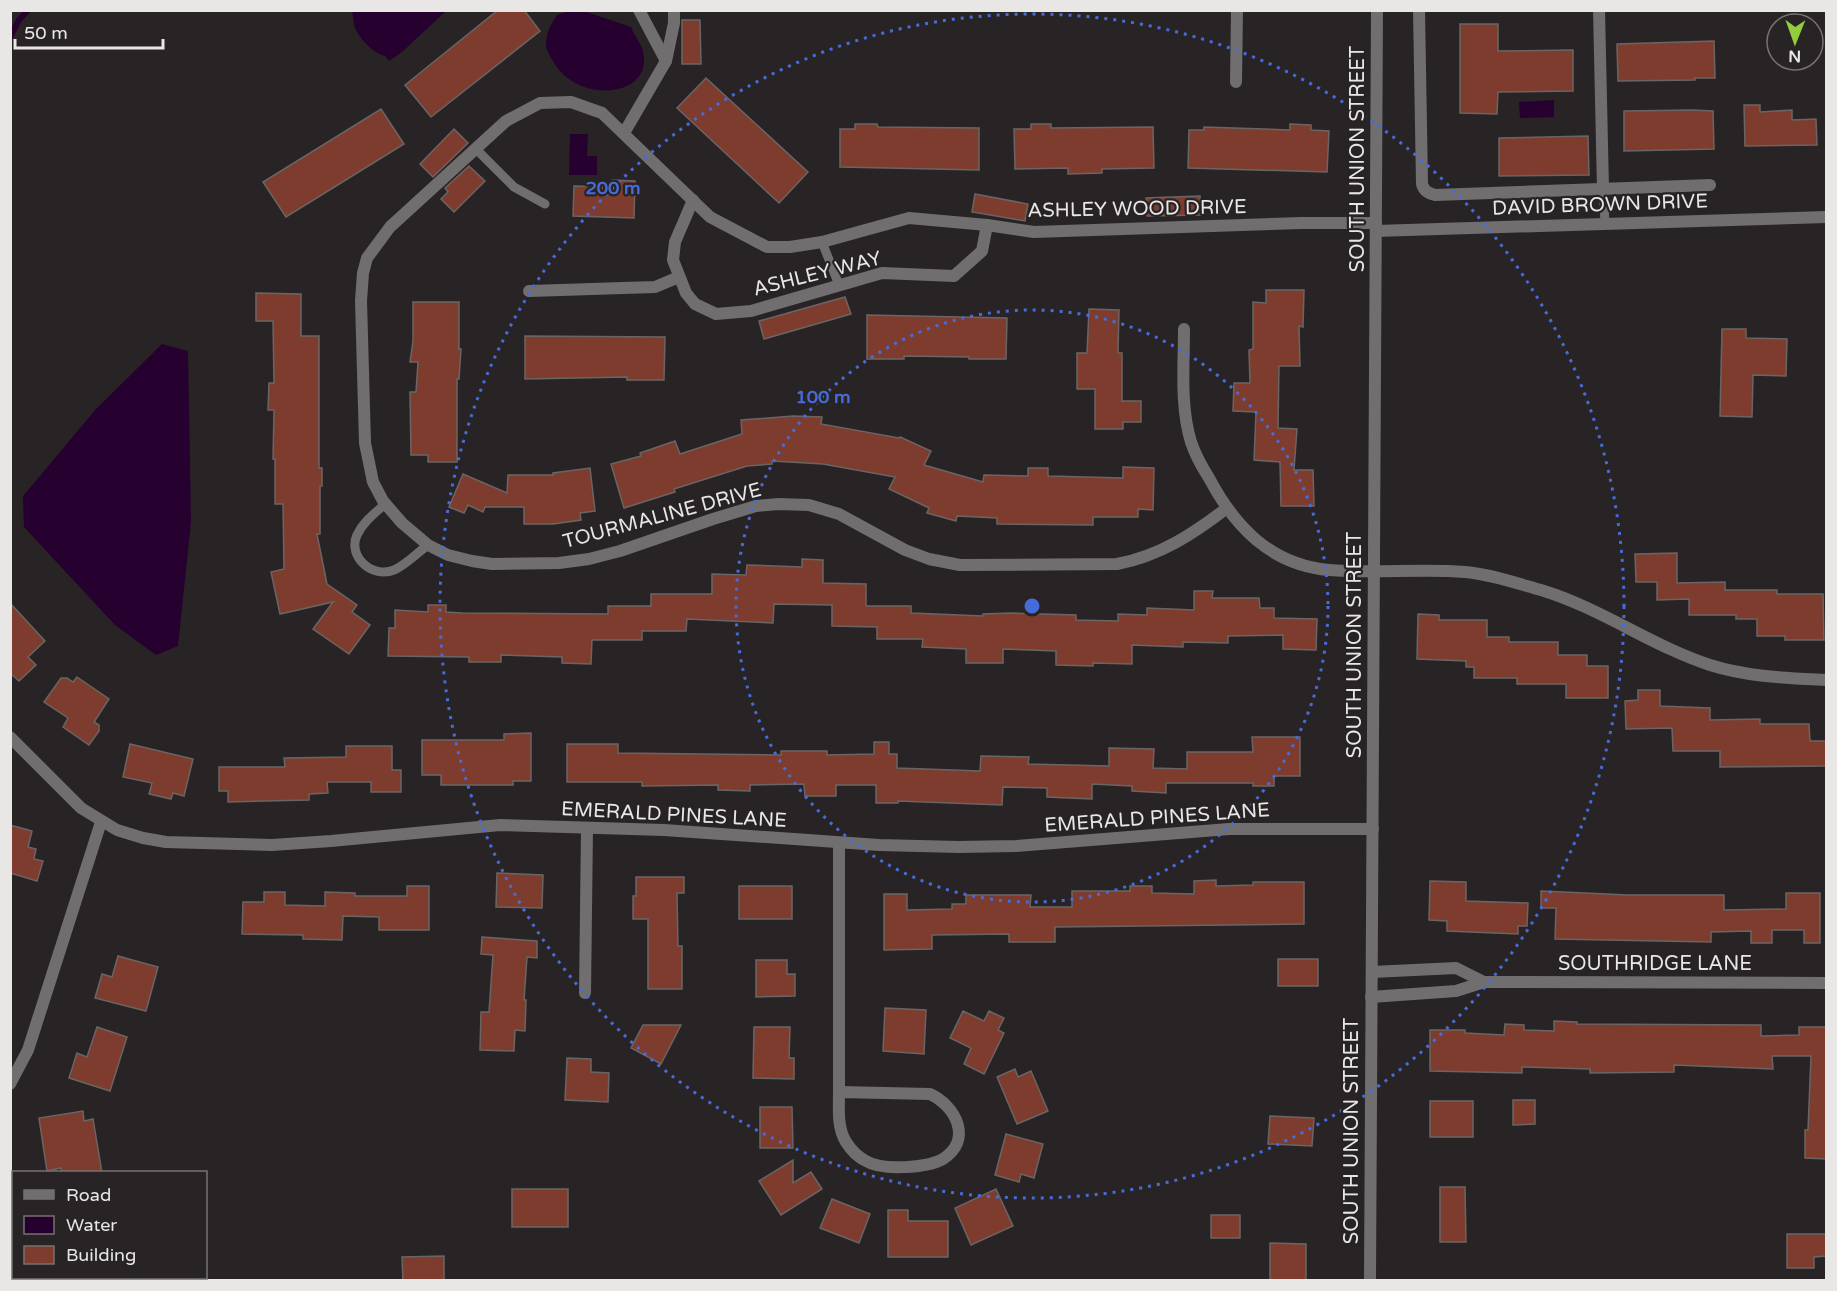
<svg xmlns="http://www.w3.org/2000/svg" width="1837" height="1291" viewBox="0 0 1837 1291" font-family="'Varela Round',sans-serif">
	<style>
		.water { fill: #26002e }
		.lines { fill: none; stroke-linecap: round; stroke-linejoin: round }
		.stream { stroke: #26002e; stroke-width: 6 }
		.building { fill: #7e3c2f; stroke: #6a6564; stroke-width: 1.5 }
		.service { stroke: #706e6f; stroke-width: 9 }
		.minor { stroke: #706e6f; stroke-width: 12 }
		.tertiary { stroke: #706e6f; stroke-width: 12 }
		.ring { fill: none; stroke: #466cdb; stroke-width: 3; stroke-dasharray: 3 6 }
		.labels { text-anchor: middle; stroke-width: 4.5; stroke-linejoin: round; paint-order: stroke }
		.street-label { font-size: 20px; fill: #e9e6e6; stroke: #282425 }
		.centre { fill: #466cdb; stroke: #282425; stroke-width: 3 }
		.ring-label { font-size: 18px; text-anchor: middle; font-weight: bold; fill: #466cdb; stroke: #282425; stroke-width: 4.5; stroke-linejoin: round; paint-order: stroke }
	</style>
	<rect width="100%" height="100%" fill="#282425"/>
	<g class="water">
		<path d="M352,11V10L446,11L402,52L389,61L385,56C373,53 358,38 354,25C353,21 353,15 352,11Z"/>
		<path d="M569,11H584L631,27C634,34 639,41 642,48C658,98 577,106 553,61C550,56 546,50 546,45C546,33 551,24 557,15Z"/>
		<polygon points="1554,100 1554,117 1520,118 1519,102"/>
		<polygon points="570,134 588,134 587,156 597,156 597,175 569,175"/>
		<polygon points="162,344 188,351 191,522 178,646 156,655 115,625 24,527 23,496 96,409"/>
	</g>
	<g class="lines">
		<polyline class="stream" points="10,37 19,20 28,10"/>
	</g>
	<g class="building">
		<polygon points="498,10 524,10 540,31 431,117 405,85"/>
		<polygon points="682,20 700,20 701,64 682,64"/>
		<polygon points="1460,24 1498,24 1498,51 1573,50 1573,91 1498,92 1497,114 1460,113"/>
		<polygon points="1714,41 1715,78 1695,78 1695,80 1618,81 1617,44"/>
		<polygon points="706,78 808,172 779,203 677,108"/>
		<polygon points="1744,105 1760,105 1760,112 1792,110 1792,120 1816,119 1817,145 1745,146"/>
		<polygon points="381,109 404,144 286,217 263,182"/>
		<polygon points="1692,110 1713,111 1714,149 1624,151 1624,111"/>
		<polygon points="855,124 877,124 878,127 979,128 979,170 840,167 840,129 855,129"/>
		<polygon points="1031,124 1051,124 1051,128 1153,127 1154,168 1102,169 1102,173 1068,174 1068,168 1015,169 1014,129 1031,129"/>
		<polygon points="1290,124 1311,125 1311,130 1329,131 1327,172 1188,168 1189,130 1204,130 1204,127 1290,130"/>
		<polygon points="454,129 468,143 433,177 420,164"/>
		<polygon points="1588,136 1589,175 1499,176 1499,138"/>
		<polygon points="469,166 485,181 454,212 441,199 448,192 445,188"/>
		<polygon points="612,180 635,181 634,218 573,216 574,186 612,187"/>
		<polygon points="975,194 1028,204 1025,221 972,212"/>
		<polygon points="1200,196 1201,215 1147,216 1146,198"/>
		<polygon points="1266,290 1304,290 1303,327 1299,326 1300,366 1279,366 1278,428 1297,429 1294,470 1313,470 1314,506 1281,506 1280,462 1254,460 1256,412 1233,411 1234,383 1250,383 1249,350 1253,349 1253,302 1266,303"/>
		<polygon points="256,293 301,294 301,336 319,336 319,468 322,468 322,486 320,486 320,534 317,534 327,584 357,605 352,612 370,625 349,654 313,629 333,602 280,614 271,572 284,569 283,504 275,504 275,459 273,459 274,410 268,410 269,383 274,383 273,321 256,321"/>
		<polygon points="845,297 851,314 764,339 759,321"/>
		<polygon points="413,302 459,302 459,349 461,349 459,379 457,379 457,462 428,462 428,455 411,455 410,392 416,392 418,362 410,362 413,341"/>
		<polygon points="1089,309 1119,310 1118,353 1122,353 1122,401 1141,401 1141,422 1123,422 1123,429 1095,429 1095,389 1077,389 1077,353 1087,353"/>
		<polygon points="867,315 1007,318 1006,359 969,359 969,357 904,356 904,359 867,359"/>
		<polygon points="1722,329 1746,329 1746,338 1787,339 1786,376 1753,375 1752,417 1720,416"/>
		<polygon points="525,336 665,337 664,380 627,380 627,377 525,379"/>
		<polygon points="793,416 822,417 821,424 899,438 900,437 931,451 924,465 983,482 984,475 1028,476 1028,468 1048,468 1048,476 1123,478 1123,467 1154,468 1153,510 1138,509 1138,517 1093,517 1093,525 997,524 997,518 957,516 956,521 927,513 929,508 889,489 895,477 823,464 772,461 772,464 747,466 674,489 675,492 624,508 611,464 641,456 640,453 675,441 680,454 742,434 741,420"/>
		<polygon points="590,468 595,511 580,513 581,520 553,524 524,524 524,507 485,507 483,512 468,505 464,513 449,507 463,474 507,493 508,475 553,475 553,473"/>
		<polygon points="1677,553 1677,583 1725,582 1725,590 1777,590 1777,594 1823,594 1824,640 1785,640 1785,636 1757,636 1757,619 1736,619 1736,615 1689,615 1689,599 1657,600 1657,582 1636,582 1635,554"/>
		<polygon points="802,559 823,560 823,583 866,584 866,606 911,606 911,613 983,616 983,614 1011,613 1076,615 1076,620 1118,621 1118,614 1147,615 1147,608 1194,610 1194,591 1213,591 1212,598 1259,598 1260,608 1274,608 1274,618 1317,619 1316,650 1283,649 1283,635 1228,636 1228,643 1183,642 1183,647 1132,645 1132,664 1093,663 1093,666 1056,665 1056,651 1003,649 1003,663 966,663 966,649 922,647 923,639 877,639 877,627 832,626 832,605 774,604 773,623 687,619 686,631 642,631 642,640 592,640 591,664 562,663 562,657 501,655 501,662 469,662 469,657 388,656 389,628 395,628 395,610 428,612 428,605 446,605 446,612 462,613 608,614 608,606 651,606 651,594 712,594 712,574 746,575 747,565 802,567"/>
		<polygon points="10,603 45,641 28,657 36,665 19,681 10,673"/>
		<polygon points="1418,614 1439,615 1439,620 1487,620 1487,637 1509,637 1509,642 1558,642 1558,655 1587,655 1587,666 1608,666 1608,698 1566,698 1566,684 1517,684 1517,678 1474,678 1474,667 1466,667 1466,661 1417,659"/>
		<polygon points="77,677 109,699 94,722 99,725 99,731 89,745 63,727 68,718 44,702 61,678 67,678 73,682"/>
		<polygon points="1638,690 1660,690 1660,706 1710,708 1710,720 1760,719 1760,724 1809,724 1810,741 1827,741 1827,766 1720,767 1720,751 1673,751 1672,728 1626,729 1625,701 1638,700"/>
		<polygon points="531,733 531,781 513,781 513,785 441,785 441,775 422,775 422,740 504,740 504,734"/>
		<polygon points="1252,737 1300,737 1300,776 1274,776 1274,786 1253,786 1253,783 1166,783 1166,793 1132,791 1132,786 1092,784 1092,799 1047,797 1047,788 1003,787 1002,805 898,801 898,803 876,803 876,785 836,785 836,796 805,796 804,784 750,785 750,791 718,790 718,785 642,786 642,782 567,782 567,744 618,744 618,753 781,755 781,751 827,751 827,755 874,754 874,742 889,742 889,754 897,754 897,768 980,771 981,756 1029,757 1028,764 1109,766 1109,748 1154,749 1153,768 1187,769 1187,752 1253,752"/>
		<polygon points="130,744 193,759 184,796 173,793 171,799 149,794 152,783 123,777"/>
		<polygon points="346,746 392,746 392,770 401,770 401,792 371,792 371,782 327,782 328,793 309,794 309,800 228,802 228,791 219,791 219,767 285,767 284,758 346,757"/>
		<polygon points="10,825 32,831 28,847 36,849 34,859 43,861 37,881 10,873"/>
		<polygon points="497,873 543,875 542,908 496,907"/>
		<polygon points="636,877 684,877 684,893 677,893 678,946 682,946 682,989 648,989 648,919 633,919 633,896 636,896"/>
		<polygon points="1216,880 1216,886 1253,885 1253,882 1304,882 1304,924 1055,927 1055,942 1009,942 1009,934 932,935 932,949 884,950 884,894 907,894 907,910 952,909 952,904 966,904 966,895 1031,895 1030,907 1072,907 1072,891 1130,891 1130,886 1152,886 1152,893 1194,894 1194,881"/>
		<polygon points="1430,881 1466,882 1466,901 1528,903 1527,926 1518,926 1518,934 1447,931 1447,921 1429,920"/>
		<polygon points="407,886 429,886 429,930 379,930 379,917 343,916 342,940 303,939 303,935 242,934 243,902 264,902 264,892 285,892 285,905 325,906 325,892 355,893 355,896 407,896"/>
		<rect x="739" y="886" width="53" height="33"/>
		<polygon points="1541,891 1628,895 1724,895 1724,910 1786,909 1786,893 1820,893 1820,943 1804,943 1804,930 1772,930 1772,943 1751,943 1751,931 1711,932 1711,942 1555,939 1556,908 1541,908"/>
		<polygon points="482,937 537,941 537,958 527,957 524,1000 526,1000 525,1031 515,1030 514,1051 480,1050 481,1012 489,1012 493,955 481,954"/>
		<polygon points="118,956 158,967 146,1011 95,998 102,974 112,977"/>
		<rect x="1278" y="959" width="40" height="27"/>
		<polygon points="756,960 787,960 787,974 795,974 795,996 756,997"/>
		<polygon points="885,1008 926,1010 924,1054 883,1051"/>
		<polygon points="963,1011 984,1021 989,1011 1004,1018 998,1030 1004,1033 984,1074 964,1064 971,1048 950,1038"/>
		<polygon points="1554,1021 1577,1022 1577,1024 1761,1025 1761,1036 1799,1035 1799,1027 1827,1027 1827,1159 1805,1158 1805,1130 1808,1130 1811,1056 1772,1056 1773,1069 1674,1065 1674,1072 1590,1073 1590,1069 1522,1067 1522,1073 1430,1071 1430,1030 1465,1030 1465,1033 1504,1035 1505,1024 1524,1025 1524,1030 1554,1031"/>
		<polygon points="643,1025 681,1025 661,1064 631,1048"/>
		<polygon points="97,1027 127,1037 110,1091 69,1078 77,1053 87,1057"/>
		<polygon points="754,1027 790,1027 789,1058 794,1058 794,1079 753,1078"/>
		<polygon points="567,1058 591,1059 591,1072 609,1073 608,1102 565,1100"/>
		<polygon points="1015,1069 1018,1077 1031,1071 1048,1111 1017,1124 997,1077"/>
		<polygon points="1513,1100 1535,1100 1535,1124 1513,1125"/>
		<rect x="1430" y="1101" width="43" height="36"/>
		<polygon points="760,1107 792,1107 793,1148 760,1148"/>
		<polygon points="83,1111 84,1121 93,1119 102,1173 62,1173 61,1168 47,1171 39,1118"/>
		<polygon points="1270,1116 1314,1118 1312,1146 1268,1144"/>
		<polygon points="1006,1134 1043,1144 1034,1178 1021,1174 1019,1182 995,1175"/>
		<polygon points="793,1160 793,1183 811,1172 822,1189 781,1215 759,1181"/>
		<polygon points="1440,1187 1465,1187 1466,1242 1440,1242"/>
		<rect x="512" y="1189" width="56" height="38"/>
		<polygon points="996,1189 1013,1226 971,1245 955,1208"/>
		<polygon points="832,1199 870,1214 859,1243 820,1228"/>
		<polygon points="888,1210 908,1210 908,1221 948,1221 948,1257 888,1257"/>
		<rect x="1211" y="1215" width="29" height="23"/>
		<polygon points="1787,1234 1827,1234 1827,1256 1814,1257 1814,1268 1787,1268"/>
		<polygon points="1270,1243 1306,1244 1306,1281 1270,1281"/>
		<polygon points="444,1256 444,1281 403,1281 402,1257"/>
	</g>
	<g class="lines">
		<g class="service">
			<polyline points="477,150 514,187 545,204"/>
			<polyline points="1603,189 1605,223"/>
			<polyline points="822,242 839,285"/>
			<path d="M385,504C375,513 363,522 357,535C347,557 373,579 394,570C406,565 417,553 428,545"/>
		</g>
		<g class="minor">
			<polyline points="639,10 666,61"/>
			<path d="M1419,10L1422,184C1424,191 1428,193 1435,195L1710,185"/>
			<polyline points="1599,10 1603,189"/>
			<polyline points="1236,82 1237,10"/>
			<polyline points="624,133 666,61 674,23 674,10"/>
			<polyline points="693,200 675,242 673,260 686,293 695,304 716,314 751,311 882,273 954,276 982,251 987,225"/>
			<polyline points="529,291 655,287 679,277"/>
			<path d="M1184,329C1184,366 1180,406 1191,442C1195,454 1202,467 1209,478C1235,527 1271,565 1329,570C1374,574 1420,568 1465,572C1491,574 1519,584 1544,591C1602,609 1652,646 1710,665C1748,677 1787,678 1826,680"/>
			<path d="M1227,508C1193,534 1160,556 1117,564L960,565L929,559L905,550L839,514L809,505L778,504L756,506L713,519L620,551L589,559L559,563L492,564L472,561L448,555L428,545L402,523L383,501L373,482L365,443L361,301L363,273L367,258L390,227L506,121L540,103L571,102L602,113L710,217L767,247H790L822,242L909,218L987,225L1034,232L1301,223H1376"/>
			<polyline points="10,737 81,808 117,830 143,838 166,842 272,845 331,841 500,825 664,830 879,845 959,847 1016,846 1229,829 1373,829"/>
			<polyline points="1372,972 1456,968 1484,982"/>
			<polyline points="585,993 587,828"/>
			<polyline points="1371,997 1456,991 1484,982 1826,983"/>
			<polyline points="10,1084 28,1050 101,822"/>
			<path d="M839,1092L930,1094C956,1106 973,1140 943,1159C927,1168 882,1171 866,1161C858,1157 851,1150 846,1142C837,1128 839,1109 839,1092Z"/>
			<polyline points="839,1092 839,843"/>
			<polyline points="10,1209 14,1213"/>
		</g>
		<g class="tertiary">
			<polyline points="1376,231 1826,217"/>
			<polyline points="1370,1280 1377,10"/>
		</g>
	</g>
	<g class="ring">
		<circle cx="1032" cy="606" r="296"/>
		<circle cx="1032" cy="606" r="592"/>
	</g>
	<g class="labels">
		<g class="street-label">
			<text transform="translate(1357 159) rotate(-90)" y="7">SOUTH UNION STREET</text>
			<text transform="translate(1600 204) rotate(-2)" y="7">DAVID BROWN DRIVE</text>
			<text transform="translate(1137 208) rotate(-1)" y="7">ASHLEY WOOD DRIVE</text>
			<text transform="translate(817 273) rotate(-14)" y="7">ASHLEY WAY</text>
			<text transform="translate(662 515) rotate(-15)" y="7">TOURMALINE DRIVE</text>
			<text transform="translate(1354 645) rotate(-90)" y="7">SOUTH UNION STREET</text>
			<text transform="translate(674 814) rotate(3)" y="7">EMERALD PINES LANE</text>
			<text transform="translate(1157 817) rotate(-4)" y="7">EMERALD PINES LANE</text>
			<text x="1655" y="970">SOUTHRIDGE LANE</text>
			<text transform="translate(1351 1131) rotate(-90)" y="7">SOUTH UNION STREET</text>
		</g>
	</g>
	<circle cx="1032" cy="606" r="9" class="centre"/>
	<g class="ring-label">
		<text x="613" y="194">200 m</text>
		<text x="823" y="403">100 m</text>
	</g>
	<rect width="1837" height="1291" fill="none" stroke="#e9e6e6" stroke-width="24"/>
	<rect x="12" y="1171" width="195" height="108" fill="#282425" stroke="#757272" stroke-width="1.5"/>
	<rect x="24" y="1190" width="30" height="9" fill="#706e6f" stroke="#757272" stroke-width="1.5"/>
	<text x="66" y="1201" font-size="18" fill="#e9e6e6">Road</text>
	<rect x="24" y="1216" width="30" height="18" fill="#26002e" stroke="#757272" stroke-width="1.5"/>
	<text x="66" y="1231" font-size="18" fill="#e9e6e6">Water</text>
	<rect x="24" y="1246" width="30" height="18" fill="#7e3c2f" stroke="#757272" stroke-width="1.5"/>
	<text x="66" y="1261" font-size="18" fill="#e9e6e6">Building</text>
	<g transform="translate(1795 42) rotate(181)"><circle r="28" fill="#282425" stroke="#757272" stroke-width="1.5"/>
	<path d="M0-4.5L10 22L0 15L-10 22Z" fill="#92cd3e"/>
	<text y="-9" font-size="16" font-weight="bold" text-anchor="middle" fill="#e9e6e6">N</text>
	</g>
	<path d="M15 39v9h148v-9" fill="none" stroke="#e9e6e6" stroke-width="3"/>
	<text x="24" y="39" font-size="18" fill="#e9e6e6" stroke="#282425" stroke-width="4.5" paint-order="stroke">50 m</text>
</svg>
